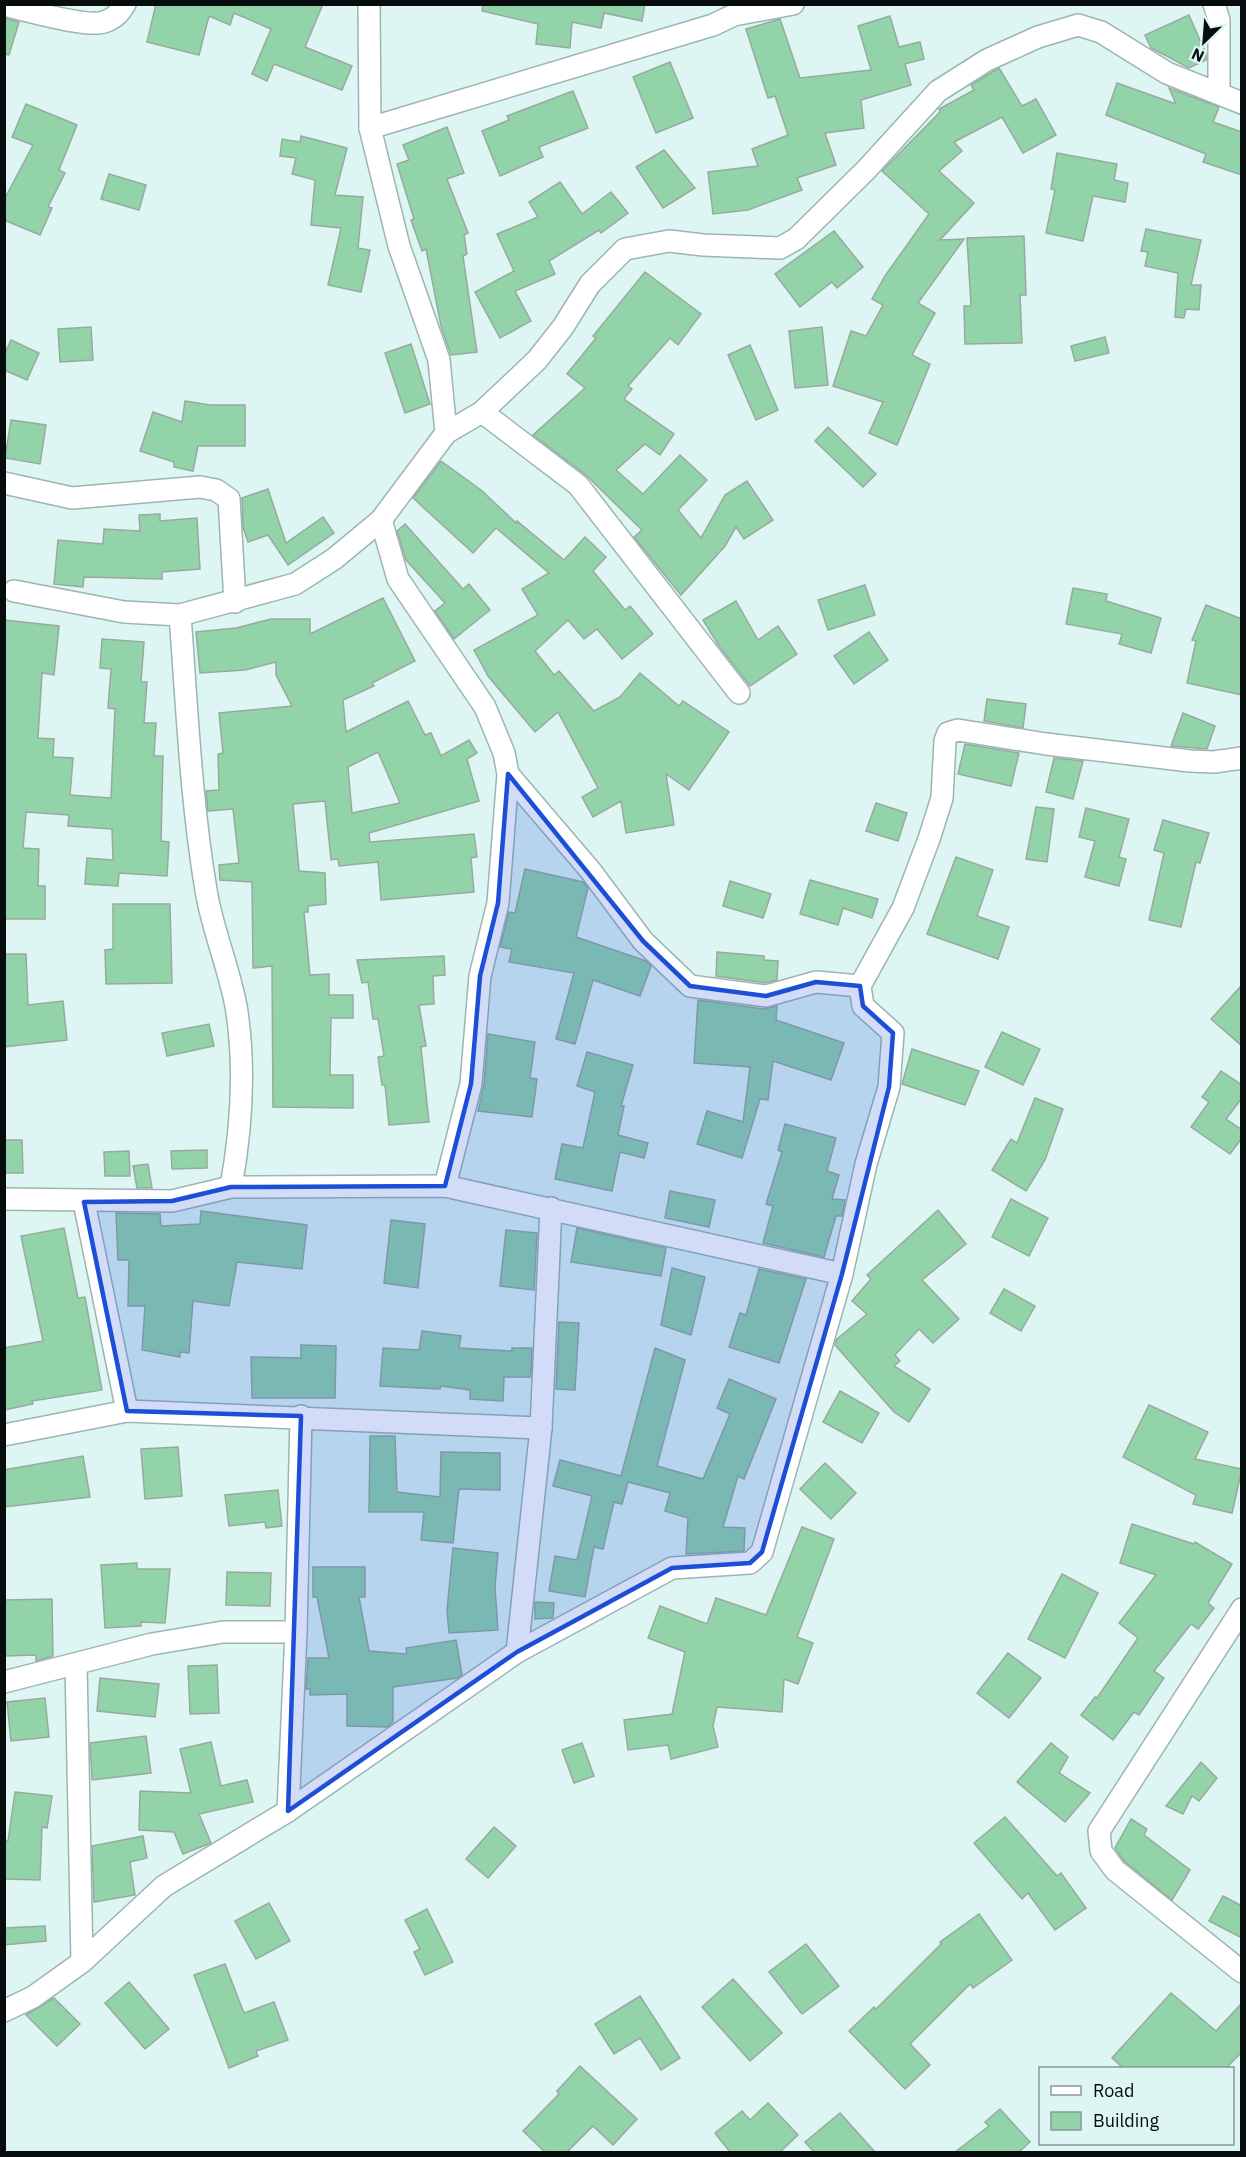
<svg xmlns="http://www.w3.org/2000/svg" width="1246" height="2157" viewBox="0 0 1246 2157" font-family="'IBM Plex Sans',sans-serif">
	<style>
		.building { fill: #92d3aa; stroke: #98aa9e; stroke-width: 1.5; fill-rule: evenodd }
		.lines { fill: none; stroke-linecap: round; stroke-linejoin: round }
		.minor-casing { stroke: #9db5b2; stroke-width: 24 }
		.minor { stroke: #fff; stroke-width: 21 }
		.marked { fill: #1d4ed8; fill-opacity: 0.2; stroke: #1d4ed8; stroke-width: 4.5; stroke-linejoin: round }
	</style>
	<rect width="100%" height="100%" fill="#ddf6f3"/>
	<g class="building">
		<polygon points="156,4 323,4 305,47 352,66 342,90 274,64 267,81 252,74 271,29 234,13 230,25 209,16 199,55 147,42"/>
		<polygon points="483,4 645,4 642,21 604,13 601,28 572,22 570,48 536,44 538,24 482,11"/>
		<polygon points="1189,15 1206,54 1206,60 1189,68 1151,48 1145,35"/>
		<polygon points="890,16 899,47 920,42 924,59 905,64 911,85 861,100 864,128 825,133 836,165 797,178 802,190 748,210 713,214 708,172 758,166 752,149 788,135 775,96 768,98 746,29 780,19 800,78 871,70 858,26"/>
		<polygon points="4,18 19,22 9,55 4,54"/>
		<polygon points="670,62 693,118 656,133 633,77"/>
		<polygon points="999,68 1022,106 1036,99 1056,135 1023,153 1002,117 954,142 962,151 939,171 974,203 940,240 964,239 918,303 935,313 912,355 930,364 897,445 869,433 883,402 833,386 851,331 866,336 883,305 872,299 885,276 929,214 882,171 940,112 939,109 974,90 971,85"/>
		<polygon points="1117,83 1176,104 1169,88 1219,107 1213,122 1242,132 1242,175 1203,162 1206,154 1106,115"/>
		<polygon points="573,91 588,128 539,147 543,157 500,176 482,131 509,120 507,116"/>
		<polygon points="26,104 77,125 59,170 65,173 48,207 52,208 40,235 4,220 4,200 33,145 12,137"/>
		<polygon points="447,127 464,173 447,179 468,233 464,235 467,254 463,256 477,352 451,355 441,326 426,249 422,251 411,220 414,219 397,164 409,160 403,145"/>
		<polygon points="301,136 347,148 335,195 363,197 358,248 370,250 361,292 328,285 341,228 311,225 315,180 292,174 296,158 280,156 282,139 300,142"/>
		<polygon points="664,150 695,188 663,208 636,167"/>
		<polygon points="1057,153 1117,164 1114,180 1128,183 1125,202 1093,196 1083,241 1046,233 1055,190 1051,189"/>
		<polygon points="109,174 146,185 139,210 101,199"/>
		<polygon points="560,182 582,214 611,192 628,213 601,233 599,230 549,261 555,274 515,291 531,321 500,338 475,292 514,271 497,234 538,217 529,202"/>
		<polygon points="1146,229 1201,240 1191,285 1201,285 1199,310 1186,309 1184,318 1175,317 1178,273 1145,266 1148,252 1141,251"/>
		<polygon points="834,231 863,267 837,288 832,282 800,307 775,274"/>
		<polygon points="1024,236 1026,295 1020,295 1022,343 965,344 964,306 971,306 967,238"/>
		<polygon points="645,272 701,314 678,345 670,338 628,386 632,389 624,399 674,434 660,455 645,444 616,470 643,494 680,455 707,480 678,510 701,538 725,495 747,481 773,520 744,539 736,527 725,546 681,595 634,537 642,530 586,475 533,435 585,388 567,374 596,338 593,336"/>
		<polygon points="91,327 93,360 60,362 58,329"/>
		<polygon points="822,327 828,385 795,388 789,331"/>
		<polygon points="1105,337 1109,353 1075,361 1071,346"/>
		<polygon points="11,340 39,353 27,380 4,370 4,355"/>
		<polygon points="411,344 430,404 405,413 385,353"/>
		<polygon points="750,345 778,410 756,420 728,355"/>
		<polygon points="185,401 210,405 245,405 245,446 198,446 193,471 174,467 174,462 140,451 153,412 182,422"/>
		<polygon points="11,420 46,425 40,464 5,458"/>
		<polygon points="828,427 876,474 863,487 815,441"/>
		<polygon points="441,461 481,490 516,523 517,521 564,560 585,537 606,557 593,571 625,610 630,606 653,634 622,659 597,629 584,639 568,620 535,651 554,675 559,671 594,711 620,697 640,673 679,706 683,701 729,732 689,790 666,774 674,825 626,833 621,801 593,817 582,797 598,788 558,712 535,732 488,676 474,650 538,615 522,589 549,573 496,528 473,553 413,498"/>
		<polygon points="268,489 286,543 323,517 334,533 288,565 268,535 248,542 243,527 242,498"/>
		<polygon points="160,514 160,521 197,518 200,569 162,572 162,579 84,577 83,587 54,584 58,540 103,544 104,529 140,531 139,515"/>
		<polygon points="405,524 463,589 469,584 490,610 454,639 435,611 445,603 406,560 397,531"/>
		<polygon points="865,585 875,615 828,630 818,600"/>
		<polygon points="1073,588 1107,594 1106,601 1161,618 1151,653 1119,644 1122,634 1066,624"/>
		<path d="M383,598L415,661L372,683L374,686L343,700L346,732L408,701L425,735L431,733L441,756L469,740L477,753L467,759L479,801L369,833L370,842L474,834L477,857L471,858L474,892L381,900L378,862L339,866L338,859L331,860L325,801L293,804L299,871L325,873L326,904L308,906V912H304L310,975L329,974V995H353V1018H331L330,1075H353V1108L273,1107L272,966L253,968L252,882L220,880L219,865L239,863L233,809L208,811L206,791L219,790L218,754L223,753L219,713L292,706L276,675V662L245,670L200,673L196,632L236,628L271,619H310V634ZM378,752L400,803L352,813L348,767Z"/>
		<polygon points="736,601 758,640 778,626 797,654 750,686 719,646 703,620"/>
		<polygon points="1206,605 1242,619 1242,695 1187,683 1196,641 1192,640"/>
		<polygon points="4,620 59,626 54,675 42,673 38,738 54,739 53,757 73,758 70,795 111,798 115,709 108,708 111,669 100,668 102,639 144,642 141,682 147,682 144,723 156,723 154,756 163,756 161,841 169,842 167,876 119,873 118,886 85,884 87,858 113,860 112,829 68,826 69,815 26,812 23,848 39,849 38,886 45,886 45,919 4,919"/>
		<polygon points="869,632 888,660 854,684 834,656"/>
		<polygon points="987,699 1026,704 1023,728 984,721"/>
		<polygon points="1183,713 1215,726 1207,749 1171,746"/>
		<polygon points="965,744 1019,753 1011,786 958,774"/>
		<polygon points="1054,758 1083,761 1073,799 1046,792"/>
		<polygon points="876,803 907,813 898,841 866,831"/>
		<polygon points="1036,807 1054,809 1047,862 1026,859"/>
		<polygon points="1086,808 1129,819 1119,857 1126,859 1119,886 1085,877 1095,841 1079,837"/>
		<polygon points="1163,820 1209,833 1200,863 1196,862 1181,927 1149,920 1164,853 1154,850"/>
		<polygon points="956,857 993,870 977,916 1009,927 998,959 927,934"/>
		<polygon points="525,869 583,882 588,888 576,937 646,961 651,966 640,996 593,980 575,1044 556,1039 574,973 509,962 512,949 500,947 509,912 515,913"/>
		<polygon points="810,880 878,899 872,918 843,908 838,925 800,914"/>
		<polygon points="730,881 771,894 763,918 723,906"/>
		<polygon points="113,904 170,904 172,983 106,984 105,950 113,949"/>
		<polygon points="717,952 764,956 764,960 778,961 777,980 765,983 716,976"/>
		<polygon points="4,954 26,954 28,1005 63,1001 67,1040 4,1047"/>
		<polygon points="444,956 445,975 433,976 434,1004 419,1005 426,1046 421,1047 429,1122 389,1125 385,1085 382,1085 378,1057 384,1056 378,1019 373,1019 368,982 362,983 357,960"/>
		<polygon points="1242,985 1242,1046 1211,1019"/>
		<polygon points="698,1000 764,1009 777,1006 776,1020 844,1043 831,1080 773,1061 768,1100 760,1099 742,1158 697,1144 707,1111 743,1122 750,1067 694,1063"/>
		<polygon points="209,1024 214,1046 167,1056 162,1033"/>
		<polygon points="1002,1032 1040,1049 1023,1085 985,1067"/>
		<polygon points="488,1034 535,1042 530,1078 537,1079 532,1117 478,1111 484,1085"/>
		<polygon points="912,1049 979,1071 965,1105 902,1084"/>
		<polygon points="587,1052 633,1065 621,1106 624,1106 618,1135 648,1143 644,1158 620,1152 612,1191 555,1179 562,1144 583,1148 595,1092 577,1086"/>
		<polygon points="1221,1071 1242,1085 1242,1098 1226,1119 1242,1130 1242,1138 1230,1154 1191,1127 1209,1102 1202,1097"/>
		<polygon points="1035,1098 1063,1109 1045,1160 1026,1191 992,1170 1011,1139 1017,1143"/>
		<polygon points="785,1124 836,1138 827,1171 839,1175 832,1199 845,1200 842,1216 836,1216 824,1257 763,1243 773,1206 766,1204 782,1152 778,1150"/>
		<polygon points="4,1140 22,1140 23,1173 4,1173"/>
		<polygon points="207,1150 207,1168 172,1169 171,1151"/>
		<polygon points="129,1151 130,1176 105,1176 104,1152"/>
		<polygon points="148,1164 152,1188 137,1188 133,1166"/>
		<polygon points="670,1191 715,1200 709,1227 665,1218"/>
		<polygon points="1011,1199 1048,1218 1029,1256 992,1237"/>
		<polygon points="938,1210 966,1244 922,1280 959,1319 933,1343 919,1329 895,1355 900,1361 894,1366 930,1389 909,1422 894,1412 835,1345 836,1340 867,1314 852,1301 871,1279 867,1275"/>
		<polygon points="201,1211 307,1225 302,1269 237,1262 229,1306 193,1301 189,1353 180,1352 180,1357 142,1350 145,1306 128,1306 129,1260 118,1260 116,1213 160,1214 161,1226 200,1224"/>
		<polygon points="391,1220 425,1224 418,1288 384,1283"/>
		<polygon points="64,1228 78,1298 85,1297 102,1390 32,1401 33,1404 4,1410 4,1348 43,1341 21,1236"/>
		<polygon points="577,1228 666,1248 661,1276 571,1262"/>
		<polygon points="506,1230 537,1233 534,1290 500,1286"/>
		<polygon points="672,1268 705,1277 691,1335 661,1325"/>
		<polygon points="759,1269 806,1279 779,1363 729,1347 740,1313 746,1315"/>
		<polygon points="1004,1289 1035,1306 1021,1331 990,1313"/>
		<polygon points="559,1322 579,1323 575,1390 556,1389"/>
		<polygon points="422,1331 461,1336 459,1348 512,1351 512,1348 532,1348 531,1377 504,1377 503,1401 470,1399 470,1390 441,1386 440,1389 380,1386 383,1348 419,1350"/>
		<polygon points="301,1345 336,1346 335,1398 252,1398 251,1357 301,1358"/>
		<polygon points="655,1348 685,1360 657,1466 703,1479 730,1414 717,1408 729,1379 776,1399 744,1479 738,1476 723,1527 745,1528 744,1551 686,1554 688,1518 665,1511 670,1493 628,1482 622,1504 614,1502 603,1549 594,1547 585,1597 549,1591 555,1556 577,1560 592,1496 553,1486 560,1460 621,1476"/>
		<polygon points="840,1391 879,1413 862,1443 823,1422"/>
		<polygon points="1149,1405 1208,1432 1195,1459 1242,1469 1232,1513 1193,1504 1196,1495 1123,1457"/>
		<polygon points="370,1436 395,1436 397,1492 440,1497 441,1452 500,1453 500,1490 459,1489 453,1543 421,1540 424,1512 369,1512"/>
		<polygon points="178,1447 182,1496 145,1499 141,1449"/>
		<polygon points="83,1456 90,1497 4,1507 4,1470"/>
		<polygon points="825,1463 856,1493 831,1519 800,1489"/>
		<polygon points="278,1490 282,1526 266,1528 265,1522 229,1526 225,1495"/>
		<polygon points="1132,1524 1194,1544 1195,1542 1232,1564 1208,1603 1214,1608 1198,1629 1191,1624 1154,1671 1164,1678 1139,1715 1134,1712 1113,1740 1081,1715 1095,1697 1097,1698 1138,1638 1119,1623 1156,1575 1120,1563"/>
		<polygon points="802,1527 834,1539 797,1637 813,1643 798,1684 784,1679 782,1712 717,1707 713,1726 718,1747 671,1759 668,1745 628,1750 624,1720 672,1714 685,1652 648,1638 660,1606 707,1624 716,1598 766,1615"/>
		<polygon points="453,1548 498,1553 495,1587 498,1630 449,1633 447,1610"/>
		<polygon points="137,1563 137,1569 170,1569 165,1623 141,1622 141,1626 105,1628 101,1565"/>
		<polygon points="313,1567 365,1567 365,1597 359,1597 369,1651 407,1654 406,1648 456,1640 462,1674 458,1678 393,1687 393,1722 387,1727 347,1726 347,1694 310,1695 310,1689 306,1689 308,1658 329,1658 317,1597 313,1597"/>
		<polygon points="227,1572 271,1573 270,1606 226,1605"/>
		<polygon points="1062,1574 1098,1593 1065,1658 1028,1639"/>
		<polygon points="52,1599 53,1656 36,1661 36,1655 4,1656 4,1600"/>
		<polygon points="535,1602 554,1603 553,1618 535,1619"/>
		<polygon points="1008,1653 1041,1678 1009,1718 977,1693"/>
		<polygon points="217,1665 219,1713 190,1714 188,1666"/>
		<polygon points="100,1678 159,1684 155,1717 97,1711"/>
		<polygon points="45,1698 49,1737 11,1741 7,1702"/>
		<polygon points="146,1736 151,1773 92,1780 90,1743"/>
		<polygon points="211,1742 221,1786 247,1780 253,1802 199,1814 211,1843 183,1854 174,1832 139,1830 140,1791 191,1793 180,1749"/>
		<polygon points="582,1743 594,1776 574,1783 562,1750"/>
		<polygon points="1051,1743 1068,1757 1059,1773 1090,1793 1065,1822 1017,1782"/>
		<polygon points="1201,1762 1217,1778 1199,1801 1192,1796 1183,1814 1166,1806"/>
		<polygon points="15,1792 52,1796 47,1828 42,1827 40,1880 4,1879 4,1841 8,1841"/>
		<polygon points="1005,1817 1057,1876 1061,1873 1086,1908 1055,1930 1028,1893 1022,1899 974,1843"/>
		<polygon points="1131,1819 1147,1829 1144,1835 1190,1870 1172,1900 1124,1861 1115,1848"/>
		<polygon points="494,1827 516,1846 488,1878 466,1859"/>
		<polygon points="143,1836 147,1858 130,1862 135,1895 94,1902 92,1846"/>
		<polygon points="1223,1896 1242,1906 1242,1938 1209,1921"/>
		<polygon points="269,1903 290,1941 256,1959 235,1921"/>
		<polygon points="427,1909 453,1962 425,1975 414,1952 420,1949 405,1920"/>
		<polygon points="979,1914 1012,1960 973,1988 970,1984 910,2044 930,2065 905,2089 849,2031 874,2007 876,2009 941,1944 940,1942"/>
		<polygon points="45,1926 46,1941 4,1945 4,1928"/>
		<polygon points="806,1944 839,1986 802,2014 769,1972"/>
		<polygon points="225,1964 244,2013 274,2002 288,2040 256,2051 258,2056 229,2068 194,1975"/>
		<polygon points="733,1979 782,2033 750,2061 702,2007"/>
		<polygon points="129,1982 169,2029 145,2049 105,2003"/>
		<polygon points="1171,1993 1216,2031 1242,2003 1242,2052 1226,2068 1123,2068 1112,2058"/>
		<polygon points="640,1996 680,2058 661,2070 640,2038 614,2054 595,2024"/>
		<polygon points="54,1998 80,2024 57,2046 26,2015"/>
		<polygon points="580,2066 637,2119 613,2145 593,2126 567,2152 545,2152 523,2131 559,2094 557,2091"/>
		<polygon points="768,2103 798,2135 780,2152 730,2152 715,2133 742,2111 750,2120"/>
		<polygon points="1000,2109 1030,2142 1019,2152 955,2152 989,2126 985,2122"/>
		<polygon points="840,2113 875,2152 814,2152 805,2142"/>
	</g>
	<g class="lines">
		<defs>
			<g id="minor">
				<polyline points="369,4 370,128 399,246 439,360 446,433"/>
				<polyline points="1214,4 1219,20 1219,93"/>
				<path d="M4,5C25,10 87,28 104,22C114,19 120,13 125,4"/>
				<polyline points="370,128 713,25 734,15 793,4"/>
				<polyline points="482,412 578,485 739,693"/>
				<polyline points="4,483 72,498 200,487 216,490 229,499 235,602"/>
				<polyline points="381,520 398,579 485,707 504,753 508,774 498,903 480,976 471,1084 445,1186"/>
				<polyline points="14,591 124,612 180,615 295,584 334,559 381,520 446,433 482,412 537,360 563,327 590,284 625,249 669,241 703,245 780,248 796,239 866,170 938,91 987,60 1038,37 1078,25 1101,32 1167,73 1242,103"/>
				<path d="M180,615C187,708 191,804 207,896C214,933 229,969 236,1006C246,1067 242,1126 231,1187"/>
				<polyline points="508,774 590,870 643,941 690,986 766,996 816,982 860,986"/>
				<polyline points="4,1199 172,1201 231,1187 445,1186 842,1274"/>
				<polyline points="84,1202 127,1411"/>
				<polyline points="4,1435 127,1411 541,1428"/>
				<polyline points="1242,1609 1099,1831 1101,1851 1115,1870 1242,1972"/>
				<polyline points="517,1652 541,1428 551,1208"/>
				<polyline points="76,1665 82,1962"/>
				<polyline points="4,1682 152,1644 223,1632 296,1632"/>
				<polyline points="288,1811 296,1632 301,1416"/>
				<polyline points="4,2011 33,1997 82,1962 164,1886 288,1811 517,1652 672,1568 750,1563 762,1552 842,1274 866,1164 889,1087 893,1033 863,1006 860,986 903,908 929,839 942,798 945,741 948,733 958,730 1046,744 1190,761 1214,762 1242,758"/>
			</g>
		</defs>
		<use href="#minor" class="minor-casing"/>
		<use href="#minor" class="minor"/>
	</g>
	<path class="marked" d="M508,774L643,941L690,986L766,996L816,982L860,986L863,1006L893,1033L889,1087L842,1274L762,1552L750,1563L672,1568L517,1652L288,1811L301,1416L127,1411L84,1202L172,1201L231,1187L445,1186L471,1084L480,976L498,903Z"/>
	<rect width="1246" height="2157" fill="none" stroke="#060d0c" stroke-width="12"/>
	<rect x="1039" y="2067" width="195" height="78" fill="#ddf6f3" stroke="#879997" stroke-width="1.5"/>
	<rect x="1051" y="2086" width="30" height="9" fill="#ffffff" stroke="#879997" stroke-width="1.5"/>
	<text x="1093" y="2097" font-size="18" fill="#060d0c">Road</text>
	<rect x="1051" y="2112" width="30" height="18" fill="#92d3aa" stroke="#879997" stroke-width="1.5"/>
	<text x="1093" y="2127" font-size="18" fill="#060d0c">Building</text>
	<g transform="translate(1204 42) rotate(205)" stroke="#ddf6f3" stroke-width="4.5" paint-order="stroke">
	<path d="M0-4.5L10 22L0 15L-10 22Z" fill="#060d0c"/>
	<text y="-9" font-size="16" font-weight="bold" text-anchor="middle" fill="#060d0c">N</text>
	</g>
</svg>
